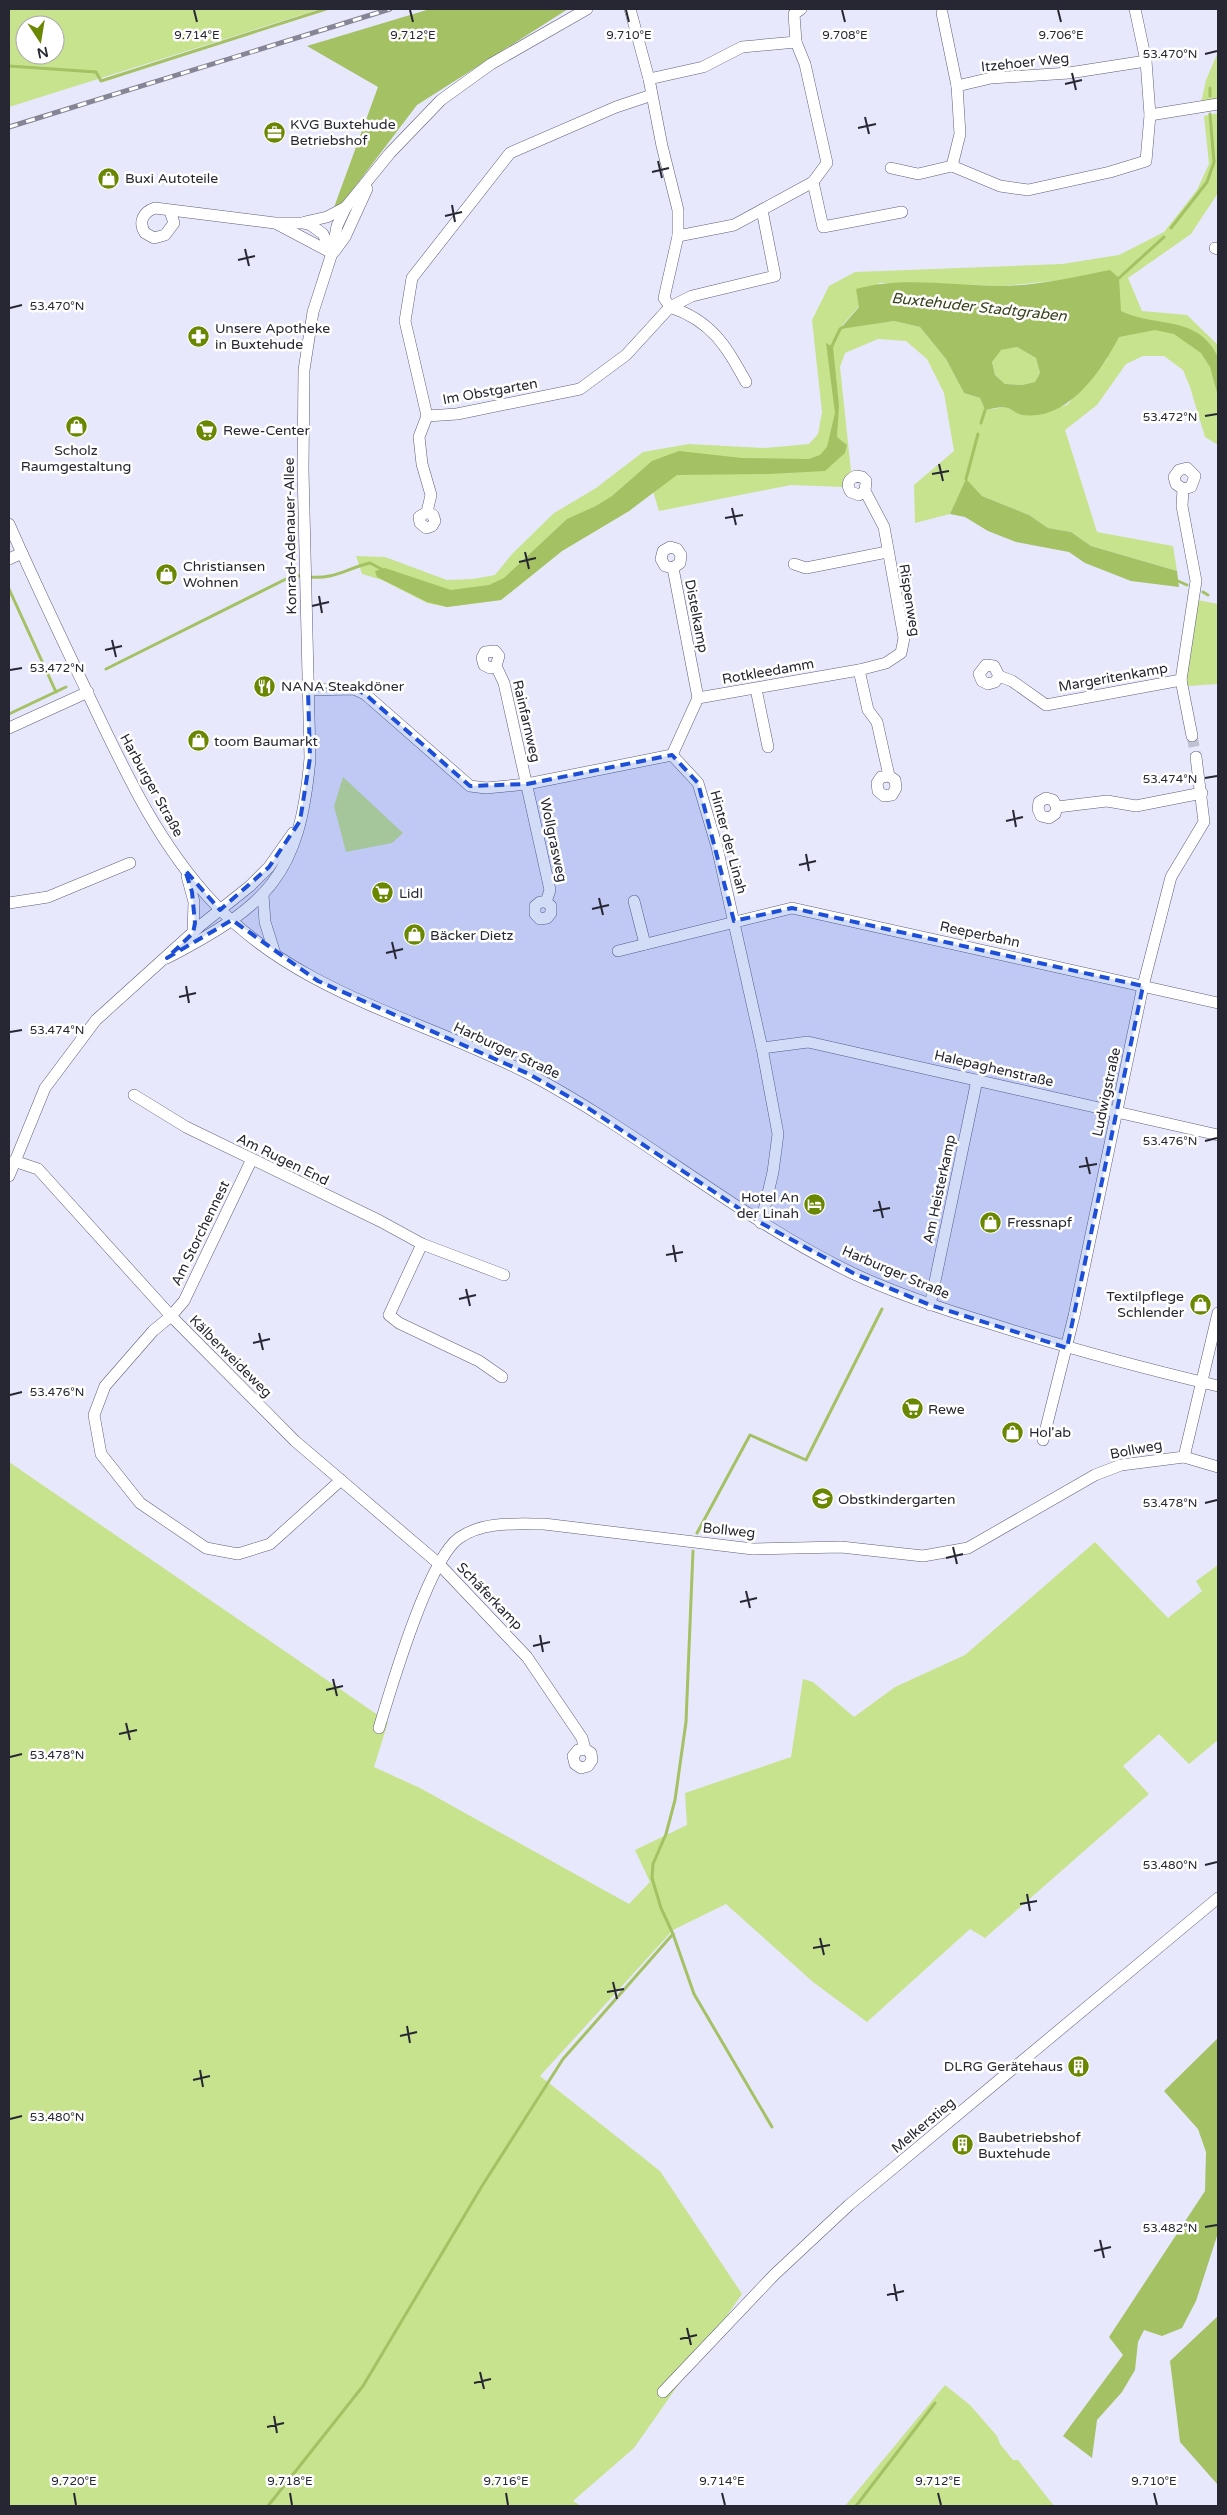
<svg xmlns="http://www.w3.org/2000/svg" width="1227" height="2515" viewBox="0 0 1227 2515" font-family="'Varela Round',sans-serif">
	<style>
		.green { fill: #c7e38d; fill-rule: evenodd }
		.forest { fill: #a4c164 }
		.water { fill: #a4c163; fill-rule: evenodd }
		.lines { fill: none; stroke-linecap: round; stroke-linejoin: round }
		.stream { stroke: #a4c163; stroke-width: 3 }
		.minor-tunnel { stroke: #c1c1d4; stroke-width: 11; stroke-dasharray: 11 5.5; stroke-linecap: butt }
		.minor-casing { stroke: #5f5e7a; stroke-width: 12 }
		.minor { stroke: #fff; stroke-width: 11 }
		.rail-casing { stroke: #858595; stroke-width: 5 }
		.rail { stroke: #fff; stroke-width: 3; stroke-dasharray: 9; stroke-linecap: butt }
		.marked { fill: #1d4ed8; fill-opacity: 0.2; stroke: #1d4ed8; stroke-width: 4; stroke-dasharray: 10 6; stroke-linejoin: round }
		.ticks { fill: none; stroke: #272733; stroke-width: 2 }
		.labels { text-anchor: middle; stroke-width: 5; stroke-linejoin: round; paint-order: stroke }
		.street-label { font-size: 14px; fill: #272733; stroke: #fff }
		.poi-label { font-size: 14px; fill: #272733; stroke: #fff; text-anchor: start }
		.water-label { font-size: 15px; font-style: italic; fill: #37431c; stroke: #fff }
		.ticks-label { font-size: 12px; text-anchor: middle; fill: #272733; stroke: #fff; stroke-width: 5; stroke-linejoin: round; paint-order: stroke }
	</style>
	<rect width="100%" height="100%" fill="#e8e8fc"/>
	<g class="green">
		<path d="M9,9H320L9,107ZM25,25H55V55H25Z"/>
		<polygon points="1218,52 1218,99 1201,103 1206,80"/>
		<path d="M1218,113V193L1191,234L1128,278L1142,311L1187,315L1218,345V445L1205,437L1190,387L1183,370L1164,356H1143L1126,364L1097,405L1065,430L1097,532L1173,546L1177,571L1091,546L1071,532L1048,528L1029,515L982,496L966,480L950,514L915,523L914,485L954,451L944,393L927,359L906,341L878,339L845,353L840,367L851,471L842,487L791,485L659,511L653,491L629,511L562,551L501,600L447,607L427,603L382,580L362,574L356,556L385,557L447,580L473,579L495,575L512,554L554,513L596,488L643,452L689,444L765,448L809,444L818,434L822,412L812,320L829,286L855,272L1062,264L1119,255L1164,232L1197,190L1209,164L1204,116ZM1053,281L1107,359L1067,405L1022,415L1006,407L985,410L980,398L964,393L946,359L920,327L894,321L840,328L879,283L1002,286Z"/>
		<polygon points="1017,347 1036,358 1040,373 1035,382 1022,385 1005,384 995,375 992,362 1000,350"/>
		<polygon points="1198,600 1218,604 1218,684 1188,686 1185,672"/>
		<polygon points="343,777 403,833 392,843 346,852 334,806"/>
		<polygon points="9,1462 388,1722 374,1767 420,1788 629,1904 650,1882 635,1850 687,1825 685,1793 791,1757 803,1679 813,1682 854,1717 895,1687 965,1655 1095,1542 1168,1618 1202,1591 1196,1581 1218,1565 1218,1740 1189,1764 1159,1734 1123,1766 1149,1794 985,1938 970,1929 867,2022 813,1982 726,1904 673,1930 540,2076 660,2171 742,2294 634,2448 573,2501 581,2506 9,2506"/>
		<polygon points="945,2385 970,2405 997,2436 1000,2444 1013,2460 1018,2460 1054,2506 845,2506"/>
	</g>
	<g class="forest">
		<polygon points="430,9 568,9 417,105 329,221 378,87 307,46"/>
		<polygon points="1218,2038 1218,2233 1196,2301 1182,2328 1162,2336 1144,2330 1138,2342 1135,2370 1122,2392 1097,2420 1092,2458 1063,2436 1123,2355 1109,2337 1205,2191 1206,2152 1198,2129 1164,2091"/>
		<polygon points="1218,2316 1218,2485 1180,2442 1170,2361"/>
	</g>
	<g class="water">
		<path d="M1110,270L1119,278L1121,311C1155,328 1198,314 1218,357C1222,366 1218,385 1218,396L1210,367L1201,353L1174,334L1155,330L1119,337C1101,371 1069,421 1022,415C1017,414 1013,410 1008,408C1001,406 992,409 985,410L980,398L964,393L946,359L920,327L894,321L840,329L859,307L856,289C903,276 953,286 1000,286C1037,286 1074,277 1110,270ZM1017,347L1036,358L1040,373L1035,382L1022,385L1005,384L995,375L992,362L1001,350Z"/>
		<polygon points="826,343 833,347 839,406 837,437 847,445 845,453 825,471 769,474 677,475 629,511 562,551 501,600 447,607 427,602 377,577 375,571 385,568 451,590 489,585 504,578 567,519 596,506 612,496 652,461 679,451 742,458 809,459 820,455 827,447 835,413"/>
		<polygon points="966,479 982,496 1029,515 1048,528 1071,532 1091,546 1177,571 1179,587 1131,581 1085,563 1069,552 1016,542 988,531 965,517 950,514"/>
	</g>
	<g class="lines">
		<g class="stream">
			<polyline points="9,66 96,72 101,81 326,9"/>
			<polyline points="1210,88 1210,96"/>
			<polyline points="1171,228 1207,182 1214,162 1210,114"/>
			<polyline points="1119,278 1164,237"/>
			<polyline points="830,350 840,329 843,327"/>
			<polyline points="981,423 985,410"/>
			<polyline points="966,479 978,434"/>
			<path d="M309,577C336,579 345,569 370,563L385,571"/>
			<polyline points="1178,581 1187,585"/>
			<polyline points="9,589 56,692"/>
			<polyline points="1203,592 1208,595"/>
			<polyline points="106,669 292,576 303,576"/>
			<polyline points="9,714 66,687"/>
			<polyline points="697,1533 750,1435 806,1460 882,1309"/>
			<polyline points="673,1934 694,1994 772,2127"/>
			<polyline points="268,2506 363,2386 482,2186 563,2059 673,1934 661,1908 652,1878 653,1864 666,1834 675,1800 686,1722 693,1551"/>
			<polyline points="856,2506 935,2403"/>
		</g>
		<polyline class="minor-tunnel" points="1192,736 1196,757"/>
		<defs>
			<g id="minor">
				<polyline points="630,9 649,79 662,146 678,210 678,236 664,298 670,307 626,355 580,389 457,414 427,416 405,321 412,278 510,153 616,107 652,95"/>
				<polyline points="942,13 957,86"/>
				<polyline points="649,79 703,67 742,47 796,42 794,14 801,9"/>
				<polyline points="1150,115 1218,104"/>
				<polyline points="952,166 960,134 957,86 991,78 1069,73 1146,61"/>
				<polyline points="891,168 918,174 952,166 1000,186 1028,190 1110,172 1146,161 1150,115 1146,61 1135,9"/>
				<polyline points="813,182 823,227 902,212"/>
				<path d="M170,211L174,223L165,235L154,238L145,233C138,222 143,212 155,208L275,223H303L311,225L323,234L332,253"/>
				<polyline points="305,222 327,217 346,207"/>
				<polyline points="277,224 332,253"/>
				<polyline points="678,236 734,225 813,182 827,163 805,64 796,42"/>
				<polyline points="1215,248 1218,249"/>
				<polyline points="334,252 345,237 367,189"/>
				<path d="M746,382C726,346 712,321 670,307L692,296L775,276L762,210"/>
				<polyline points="1183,489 1176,484 1174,477 1179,470 1187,468 1195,476 1191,487 1183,489 1182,506 1196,581 1181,680 1192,736"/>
				<polyline points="427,512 433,515 435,521 432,526 426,528 420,523 419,517 427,512 431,495 422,464 419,437 427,416"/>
				<path d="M9,524C34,581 61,637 88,694C123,767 156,841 212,901C298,995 425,1019 533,1076C643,1135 739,1218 852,1273C897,1294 945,1310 992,1324C1067,1348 1142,1368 1218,1386"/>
				<polyline points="9,559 22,553"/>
				<polyline points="794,564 806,568 887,552"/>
				<polyline points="673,568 665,566 661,559 663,551 670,547 677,549 681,555 680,563 673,568 698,698"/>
				<polyline points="496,666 490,668 484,665 482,658 485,652 495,651 499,656 496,666 504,683 550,890 546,902 540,902 535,906 535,914 540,919 547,918 551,913 551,906 546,902"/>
				<polyline points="859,670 868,710 877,722 889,776 881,777 877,783 878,791 884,796 892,795 896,788 895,780 889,776"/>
				<polyline points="999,676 995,682 988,684 982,681 979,674 986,665 994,666 999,676 1012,681 1046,705 1181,680"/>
				<polyline points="756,689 768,747"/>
				<polyline points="308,690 354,689 365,694 470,786 486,788 527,784 672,755 698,783 717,847 762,1048 778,1134 773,1172 761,1223"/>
				<polyline points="9,728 88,692"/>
				<path d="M672,755L698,698L859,670L886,663L901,653L904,638L884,527L865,491L866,481L862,477L856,476C848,479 846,485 851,492L859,495L865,491"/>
				<polyline points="1057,807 1055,814 1049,818 1041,816 1038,809 1039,802 1046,798 1053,800 1057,807 1107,801 1136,806 1202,793"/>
				<polyline points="187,876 194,902 193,933"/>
				<polyline points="263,895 265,922 275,954"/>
				<polyline points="634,901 645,944"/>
				<polyline points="9,903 48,897 130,863"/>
				<polyline points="618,951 792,908 1218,1003"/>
				<path d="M167,958C268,905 300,876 310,758L303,470L304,370L313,312L332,253L337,226L346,207L390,153L441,100L491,64L587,9"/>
				<polyline points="762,1048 808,1042 1218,1135"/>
				<polyline points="134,1095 186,1127 380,1221 422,1244 504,1275"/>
				<polyline points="14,1161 38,1169 171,1316 295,1441 438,1563 527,1657 582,1738 585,1749 578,1750 573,1756 575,1764 581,1768 588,1766 592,1760 591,1753 585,1749"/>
				<polyline points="251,1161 184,1301 171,1316 153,1331 105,1386 94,1415 101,1454 140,1503 206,1548 238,1554 270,1544 341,1480"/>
				<polyline points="9,1176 45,1088 96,1020 201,925 250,886 269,867 293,833"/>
				<polyline points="422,1244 389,1315 399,1323 479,1361 502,1377"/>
				<polyline points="930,1305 977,1080"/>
				<polyline points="1043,1440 1074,1316 1143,986 1171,877 1204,822 1196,757"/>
				<polyline points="1184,1457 1218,1467"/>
				<path d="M379,1728C391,1688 428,1560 459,1538C483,1521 516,1524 544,1524L753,1549L841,1547L923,1556L968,1548L1095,1475L1121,1465L1184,1457L1218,1313"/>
				<polyline points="663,2392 774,2275 849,2205 1218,1898"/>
			</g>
		</defs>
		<use href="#minor" class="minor-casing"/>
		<use href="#minor" class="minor"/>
		<defs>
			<polyline id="rail" points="9,127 390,9"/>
		</defs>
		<use href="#rail" class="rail-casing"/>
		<use href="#rail" class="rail"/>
	</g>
	<path class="marked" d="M354,689L365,694L470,786L527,784L672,755L698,783L734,921L792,908L1143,986L1067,1348L930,1305L853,1273L761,1223L585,1106L529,1074L318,981L232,920L167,958L193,933L195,923L192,892L185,870L220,910L269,867L300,821L310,758L308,690Z"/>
	<path class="ticks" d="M194,10L197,22M410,10L413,22M626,10L629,22M842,10L845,22M1058,10L1061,22M1205,54L1217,51M1072,73L1076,90M1065,84L1082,80M865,117L869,134M858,128L876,124M658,161L662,178M652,172L669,168M452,205L455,222M445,216L462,212M245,249L249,266M238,260L255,256M10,308L22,305M1205,416L1217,414M939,464L943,481M932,474L949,471M732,508L736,525M725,518L743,515M525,552L529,569M519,562L536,558M319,596L322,613M312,606L329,602M112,640L116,657M105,650L122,646M10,670L22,668M1205,778L1217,776M1013,810L1016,827M1006,821L1023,817M806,854L809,871M799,865L816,861M599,898L603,915M592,909L609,905M392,942L396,959M386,953L403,949M186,986L189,1003M179,997L196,993M10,1032L22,1030M1205,1141L1217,1138M1086,1157L1090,1174M1079,1167L1097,1164M879,1201L883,1218M873,1211L890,1208M673,1245L676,1262M666,1255L683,1252M466,1289L470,1306M459,1299L476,1295M259,1333L263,1350M253,1343L270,1339M10,1395L22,1392M1205,1503L1217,1500M953,1547L957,1564M946,1558L963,1554M746,1591L750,1608M740,1602L757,1598M540,1635L543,1652M533,1646L550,1642M333,1679L337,1696M326,1690L343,1686M126,1723L130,1740M119,1734L137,1730M10,1757L22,1754M1205,1865L1217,1862M1027,1894L1030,1911M1020,1904L1037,1901M820,1938L824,1955M813,1948L830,1945M613,1982L617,1999M607,1992L624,1989M407,2026L410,2043M400,2036L417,2032M200,2070L203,2087M193,2080L210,2076M10,2119L22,2116M1205,2227L1217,2225M1100,2240L1104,2258M1094,2251L1111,2247M894,2284L897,2301M887,2295L904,2291M687,2328L691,2345M680,2339L697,2335M480,2372L484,2389M474,2383L491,2379M274,2416L277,2433M267,2427L284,2423M74,2493L76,2505M290,2493L292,2505M506,2493L508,2505M722,2493L725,2505M938,2493L941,2505M1154,2493L1157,2505"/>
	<defs>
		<symbol id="office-disc" viewBox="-11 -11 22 22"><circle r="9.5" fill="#698700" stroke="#fff"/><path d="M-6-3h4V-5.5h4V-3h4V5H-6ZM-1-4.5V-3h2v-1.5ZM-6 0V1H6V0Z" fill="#fff"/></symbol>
		<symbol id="shop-disc" viewBox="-11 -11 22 22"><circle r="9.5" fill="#698700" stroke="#fff"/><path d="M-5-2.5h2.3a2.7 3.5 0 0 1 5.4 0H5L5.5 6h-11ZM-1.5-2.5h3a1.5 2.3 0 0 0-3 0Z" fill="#fff"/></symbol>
		<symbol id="pharmacy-disc" viewBox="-11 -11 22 22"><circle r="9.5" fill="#698700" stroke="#fff"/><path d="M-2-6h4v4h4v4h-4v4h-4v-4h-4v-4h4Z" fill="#fff"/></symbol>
		<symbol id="supermarket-disc" viewBox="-11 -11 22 22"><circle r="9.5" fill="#698700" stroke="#fff"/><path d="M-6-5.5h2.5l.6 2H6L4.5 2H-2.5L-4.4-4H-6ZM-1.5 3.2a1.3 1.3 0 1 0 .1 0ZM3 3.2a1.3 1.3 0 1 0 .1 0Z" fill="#fff"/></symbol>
		<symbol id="restaurant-disc" viewBox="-11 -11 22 22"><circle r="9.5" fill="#698700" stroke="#fff"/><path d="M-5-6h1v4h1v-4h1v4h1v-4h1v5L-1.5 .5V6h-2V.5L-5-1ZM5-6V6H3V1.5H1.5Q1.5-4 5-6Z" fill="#fff"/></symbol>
		<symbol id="hotel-disc" viewBox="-11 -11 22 22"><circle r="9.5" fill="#698700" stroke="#fff"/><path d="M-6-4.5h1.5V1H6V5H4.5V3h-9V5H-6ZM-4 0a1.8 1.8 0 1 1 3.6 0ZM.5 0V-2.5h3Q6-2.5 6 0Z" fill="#fff"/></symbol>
		<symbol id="school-disc" viewBox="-11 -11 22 22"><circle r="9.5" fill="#698700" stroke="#fff"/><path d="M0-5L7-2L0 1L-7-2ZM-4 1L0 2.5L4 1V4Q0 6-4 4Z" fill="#fff"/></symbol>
		<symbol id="building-disc" viewBox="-11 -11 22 22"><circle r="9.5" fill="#698700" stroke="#fff"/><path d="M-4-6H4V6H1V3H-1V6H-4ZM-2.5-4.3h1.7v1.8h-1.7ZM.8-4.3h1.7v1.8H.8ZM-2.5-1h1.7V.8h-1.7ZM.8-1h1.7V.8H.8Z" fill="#fff"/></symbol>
	</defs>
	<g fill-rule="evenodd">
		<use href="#office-disc" x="262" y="120" width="25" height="25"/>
		<use href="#shop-disc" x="96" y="166" width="25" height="25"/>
		<use href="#pharmacy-disc" x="186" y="324" width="25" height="25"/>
		<use href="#shop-disc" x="64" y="414" width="25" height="25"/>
		<use href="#supermarket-disc" x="194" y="418" width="25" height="25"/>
		<use href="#shop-disc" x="154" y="562" width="25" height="25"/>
		<use href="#restaurant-disc" x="252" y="674" width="25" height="25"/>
		<use href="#shop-disc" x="186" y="728" width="25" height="25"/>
		<use href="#supermarket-disc" x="370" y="880" width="25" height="25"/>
		<use href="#shop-disc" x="402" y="922" width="25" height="25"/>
		<use href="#hotel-disc" x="802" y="1192" width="25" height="25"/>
		<use href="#shop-disc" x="978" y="1210" width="25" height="25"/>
		<use href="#shop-disc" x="1188" y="1292" width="25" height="25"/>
		<use href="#supermarket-disc" x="900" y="1396" width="25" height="25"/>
		<use href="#shop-disc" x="1000" y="1420" width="25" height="25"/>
		<use href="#school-disc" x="810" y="1486" width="25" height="25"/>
		<use href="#building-disc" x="1066" y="2054" width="25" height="25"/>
		<use href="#building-disc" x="950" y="2132" width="25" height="25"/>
	</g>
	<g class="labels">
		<g class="street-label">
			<text transform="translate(1025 62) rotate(-6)" y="5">Itzehoer Weg</text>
			<text transform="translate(490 391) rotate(-10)" y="5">Im Obstgarten</text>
			<text transform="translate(290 536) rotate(-91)" y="5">Konrad-Adenauer-Allee</text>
			<text transform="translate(910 600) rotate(81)" y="5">Rispenweg</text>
			<text transform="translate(697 616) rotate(79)" y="5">Distelkamp</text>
			<text transform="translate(768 671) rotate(-10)" y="5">Rotkleedamm</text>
			<text transform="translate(1113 677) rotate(-10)" y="5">Margeritenkamp</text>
			<text transform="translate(527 721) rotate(77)" y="5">Rainfarnweg</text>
			<text transform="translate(152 785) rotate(61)" y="5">Harburger Straße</text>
			<text transform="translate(554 840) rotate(78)" y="5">Wollgrasweg</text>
			<text transform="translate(729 842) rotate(75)" y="5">Hinter der Linah</text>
			<text transform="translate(980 934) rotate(12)" y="5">Reeperbahn</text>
			<text transform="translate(507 1050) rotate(25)" y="5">Harburger Straße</text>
			<text transform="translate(994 1068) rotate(13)" y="5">Halepaghenstraße</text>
			<text transform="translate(1106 1092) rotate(-78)" y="5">Ludwigstraße</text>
			<text transform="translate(283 1159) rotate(26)" y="5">Am Rugen End</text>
			<text transform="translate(939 1189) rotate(-78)" y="5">Am Heisterkamp</text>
			<text transform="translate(200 1233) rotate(-64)" y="5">Am Storchennest</text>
			<text transform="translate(896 1272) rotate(23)" y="5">Harburger Straße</text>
			<text transform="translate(231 1356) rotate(45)" y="5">Kälberweideweg</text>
			<text transform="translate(1136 1449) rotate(-11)" y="5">Bollweg</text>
			<text transform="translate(729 1530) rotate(6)" y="5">Bollweg</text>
			<text transform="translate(490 1596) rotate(46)" y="5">Schäferkamp</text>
			<text transform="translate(923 2125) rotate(-40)" y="5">Melkerstieg</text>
		</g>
		<g class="poi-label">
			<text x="290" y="129">KVG Buxtehude<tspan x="290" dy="16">Betriebshof</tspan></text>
			<text x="125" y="183">Buxi Autoteile</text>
			<text x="215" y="333">Unsere Apotheke<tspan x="215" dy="16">in Buxtehude</tspan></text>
			<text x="223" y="435">Rewe-Center</text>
			<text x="76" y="455" text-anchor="middle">Scholz<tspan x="76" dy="16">Raumgestaltung</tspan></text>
			<text x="183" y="571">Christiansen<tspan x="183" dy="16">Wohnen</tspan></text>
			<text x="281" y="691">NANA Steakdöner</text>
			<text x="214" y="746">toom Baumarkt</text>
			<text x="399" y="898">Lidl</text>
			<text x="430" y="940">Bäcker Dietz</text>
			<text x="799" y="1202" text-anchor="end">Hotel An<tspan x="799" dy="16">der Linah</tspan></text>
			<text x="1007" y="1227">Fressnapf</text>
			<text x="1184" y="1301" text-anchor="end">Textilpflege<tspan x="1184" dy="16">Schlender</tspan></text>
			<text x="928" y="1414">Rewe</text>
			<text x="1029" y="1437">Hol'ab</text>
			<text x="838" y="1504">Obstkindergarten</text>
			<text x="1063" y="2071" text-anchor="end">DLRG Gerätehaus</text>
			<text x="978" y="2142">Baubetriebshof<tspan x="978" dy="16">Buxtehude</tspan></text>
		</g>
		<g class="water-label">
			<text transform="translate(979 307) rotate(6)" y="5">Buxtehuder Stadtgraben</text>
		</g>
	</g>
	<g class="ticks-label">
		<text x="197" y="39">9.714°E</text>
		<text x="413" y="39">9.712°E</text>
		<text x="629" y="39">9.710°E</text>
		<text x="845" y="39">9.708°E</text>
		<text x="1061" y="39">9.706°E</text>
		<text x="1170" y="58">53.470°N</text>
		<text x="57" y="310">53.470°N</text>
		<text x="1170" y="421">53.472°N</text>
		<text x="57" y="672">53.472°N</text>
		<text x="1170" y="783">53.474°N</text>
		<text x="57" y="1034">53.474°N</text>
		<text x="1170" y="1145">53.476°N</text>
		<text x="57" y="1396">53.476°N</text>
		<text x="1170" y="1507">53.478°N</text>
		<text x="57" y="1759">53.478°N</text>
		<text x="1170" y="1869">53.480°N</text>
		<text x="57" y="2121">53.480°N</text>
		<text x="1170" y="2232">53.482°N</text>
		<text x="74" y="2485">9.720°E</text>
		<text x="290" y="2485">9.718°E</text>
		<text x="506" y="2485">9.716°E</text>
		<text x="722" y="2485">9.714°E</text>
		<text x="938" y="2485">9.712°E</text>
		<text x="1154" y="2485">9.710°E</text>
	</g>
	<rect width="1227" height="2515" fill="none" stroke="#272733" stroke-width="20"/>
	<g transform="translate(40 40) rotate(168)"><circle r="24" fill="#ffffff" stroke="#a9a9ad"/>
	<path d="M0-4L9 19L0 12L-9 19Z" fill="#698700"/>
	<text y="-8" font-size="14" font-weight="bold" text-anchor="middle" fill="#272733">N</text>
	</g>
</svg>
